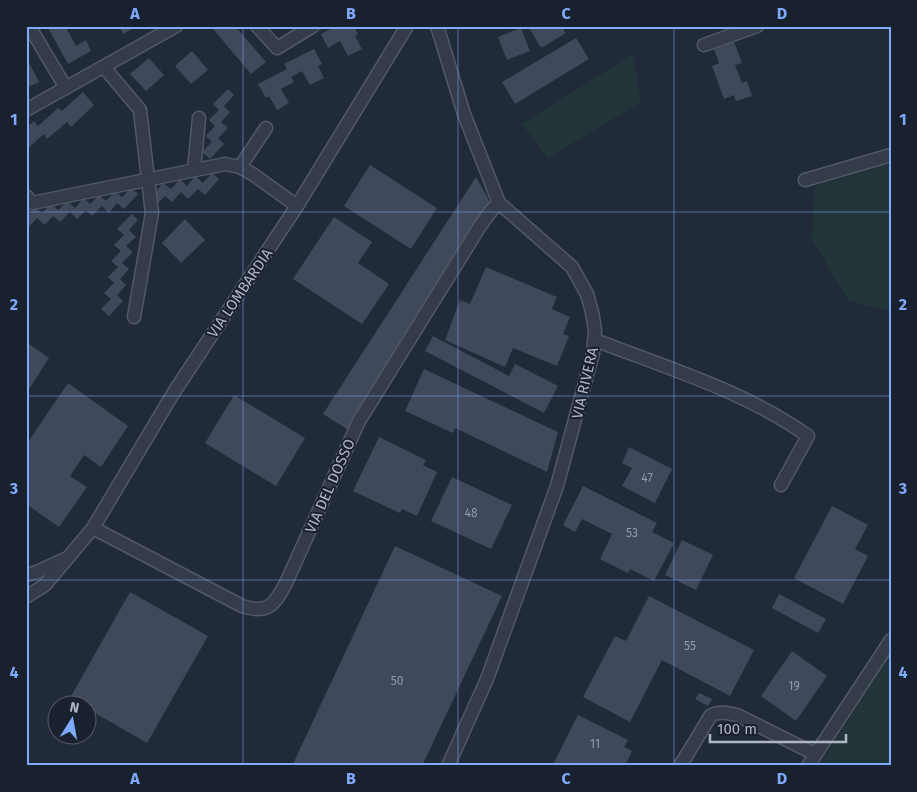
<svg xmlns="http://www.w3.org/2000/svg" width="917" height="792" viewBox="0 0 917 792" font-family="'Fira Sans',sans-serif">
	<style>
		.green { fill: #22363a }
		.building { fill: #3f495b }
		.lines { fill: none; stroke-linecap: round; stroke-linejoin: round }
		.minor-casing { stroke: #515967; stroke-width: 15 }
		.minor { stroke: #343c49; stroke-width: 12 }
		.grid { fill: none; stroke: #7fa9fa; stroke-width: 1; stroke-opacity: 0.55 }
		.labels { text-anchor: middle; stroke-width: 4; stroke-linejoin: round; paint-order: stroke }
		.number-label { font-size: 12px; fill: #929bab }
		.street-label { font-size: 15px; fill: #aeb6c6; stroke: #19212e }
		.neatline { fill: none; stroke: #7fa9fa; stroke-width: 2 }
		.grid-label { font-size: 16px; text-anchor: middle; font-weight: bold; fill: #7fa9fa }
	</style>
	<rect width="100%" height="100%" fill="#202a39"/>
	<g class="green">
		<polygon points="633,54 641,102 548,158 522,124"/>
		<polygon points="891,163 891,311 849,301 812,240 815,186"/>
		<polygon points="891,653 891,766 819,766"/>
	</g>
	<g class="building">
		<polygon points="47,26 65,26 76,46 86,40 91,51 68,64"/>
		<polygon points="119,26 137,26 123,34"/>
		<polygon points="216,26 235,26 266,62 251,74 213,29"/>
		<polygon points="336,26 354,26 358,34 355,36 362,49 348,56 340,41 328,48 321,34"/>
		<polygon points="528,26 561,26 566,33 541,48"/>
		<polygon points="521,28 530,51 507,60 498,37"/>
		<polygon points="576,38 589,59 515,104 502,82"/>
		<polygon points="734,42 742,63 735,65 742,83 747,81 752,96 736,101 734,95 724,99 712,66 719,63 714,49"/>
		<polygon points="314,49 322,64 318,66 324,78 310,85 302,71 291,77 294,82 281,89 289,103 277,110 269,96 266,98 258,84 287,69 284,64"/>
		<polygon points="192,51 208,70 191,84 175,66"/>
		<polygon points="26,57 39,82 26,88"/>
		<polygon points="149,58 164,75 146,91 130,74"/>
		<polygon points="228,89 234,95 224,106 230,112 221,122 228,128 218,138 224,144 210,159 202,152 212,142 206,136 215,126 209,120 219,110 213,104"/>
		<polygon points="83,92 94,105 71,127 67,122 47,139 44,134 26,150 26,128 34,121 38,126 58,108 62,111"/>
		<polygon points="370,165 437,208 411,249 344,206"/>
		<polygon points="212,173 219,179 205,195 198,189 188,199 181,192 172,202 165,196 158,203 151,196 163,183 171,189 180,179 187,186 195,176 203,183"/>
		<polygon points="476,177 490,202 399,344 350,431 323,414"/>
		<polygon points="131,188 138,194 124,209 117,203 109,213 102,206 92,216 86,210 77,219 70,212 60,222 53,216 45,225 37,218 28,228 26,227 26,216 35,207 42,213 51,203 58,210 67,201 75,208 84,198 90,204 99,195 106,201 115,191 122,197"/>
		<polygon points="132,214 138,220 129,230 136,237 126,246 133,252 122,263 129,269 120,279 126,285 117,295 123,301 109,316 101,309 111,299 104,293 114,283 108,277 118,267 111,261 121,251 114,245 124,235 117,229"/>
		<polygon points="334,217 372,242 358,263 389,284 362,324 293,279"/>
		<polygon points="185,219 205,240 181,263 162,243"/>
		<polygon points="486,267 557,297 552,309 570,317 563,334 569,336 557,366 513,348 505,367 445,340 460,300 470,304"/>
		<polygon points="433,336 509,376 515,364 558,386 544,413 425,351"/>
		<polygon points="26,342 49,358 26,394"/>
		<polygon points="424,369 558,432 547,472 455,428 453,433 405,411"/>
		<polygon points="68,383 128,426 101,467 84,455 70,476 87,487 59,527 26,504 26,445"/>
		<polygon points="234,395 305,438 276,486 205,443"/>
		<polygon points="379,437 426,460 423,465 437,472 417,516 402,509 400,513 353,491"/>
		<polygon points="629,447 672,469 655,503 622,486 632,468 622,463"/>
		<polygon points="452,477 512,505 491,549 431,521"/>
		<polygon points="583,486 657,523 652,532 674,543 654,581 630,569 628,573 600,559 612,534 582,519 575,532 563,525"/>
		<polygon points="832,506 868,525 855,549 868,556 843,604 794,578"/>
		<polygon points="682,540 713,555 696,590 665,575"/>
		<polygon points="395,546 502,596 422,766 292,766"/>
		<polygon points="130,592 208,636 147,743 88,709 88,704 80,704 70,698"/>
		<polygon points="779,594 826,619 818,633 772,608"/>
		<polygon points="649,596 754,650 730,696 662,660 630,722 583,697 615,636 626,641"/>
		<polygon points="792,651 827,676 796,721 761,696"/>
		<polygon points="699,693 712,699 708,706 695,699"/>
		<polygon points="578,715 628,740 624,747 632,751 625,766 559,766 554,763"/>
	</g>
	<g class="lines">
		<defs>
			<g id="minor">
				<polyline points="29,26 66,88"/>
				<polyline points="257,26 277,48 313,26"/>
				<polyline points="437,26 464,114 499,203 572,267 587,294 592,312 595,330 593,353 557,486 487,679 448,766"/>
				<polyline points="704,45 757,26"/>
				<polyline points="104,67 140,110 148,179 152,213 134,317"/>
				<polyline points="26,110 176,26"/>
				<polyline points="240,167 266,128"/>
				<polyline points="194,170 199,118"/>
				<polyline points="805,180 891,155"/>
				<polyline points="26,196 32,203 225,164 240,167 254,175 297,206"/>
				<path d="M595,340C667,368 745,391 808,436L781,485"/>
				<path d="M93,528L242,606C268,615 275,604 286,583L359,421L480,226L491,211L499,203"/>
				<polyline points="26,575 37,572 65,559"/>
				<polyline points="26,597 45,585 93,528 174,392 297,206 407,26"/>
				<path d="M680,766L711,715C720,711 728,713 737,715L815,754"/>
				<polyline points="808,766 891,640"/>
			</g>
		</defs>
		<use href="#minor" class="minor-casing"/>
		<use href="#minor" class="minor"/>
	</g>
	<path class="grid" d="M243,26V766M458,26V766M674,26V766M26,212H891M26,396H891M26,580H891"/>
	<g class="labels">
		<g class="number-label">
			<text x="647" y="482">47</text>
			<text x="471" y="517">48</text>
			<text x="632" y="537">53</text>
			<text x="690" y="650">55</text>
			<text x="397" y="685">50</text>
			<text x="794" y="690">19</text>
			<text x="595" y="748">11</text>
		</g>
		<g class="street-label">
			<text transform="translate(240 293) rotate(-56)" y="5">VIA LOMBARDIA</text>
			<text transform="translate(585 383) rotate(-77)" y="5">VIA RIVERA</text>
			<text transform="translate(330 486) rotate(-66)" y="5">VIA DEL DOSSO</text>
		</g>
	</g>
	<rect width="917" height="792" fill="none" stroke="#19212e" stroke-width="55"/>
	<g transform="translate(72 720) rotate(11)"><circle r="24" fill="#19212e" stroke="#555d6b"/>
	<path d="M0-4L9 19L0 12L-9 19Z" fill="#7fa9fa"/>
	<text y="-8" font-size="14" font-weight="bold" text-anchor="middle" fill="#aeb6c6">N</text>
	</g>
	<path d="M710 734v8h136v-8" fill="none" stroke="#aeb6c6" stroke-width="2.5"/>
	<text x="717" y="734" font-size="15" fill="#aeb6c6" stroke="#19212e" stroke-width="4" paint-order="stroke">100 m</text>
	<rect x="28" y="28" width="862" height="736" class="neatline"/>
	<g class="grid-label">
		<text x="135" y="19">A</text>
		<text x="351" y="19">B</text>
		<text x="566" y="19">C</text>
		<text x="782" y="19">D</text>
		<text x="14" y="125">1</text>
		<text x="903" y="125">1</text>
		<text x="14" y="310">2</text>
		<text x="903" y="310">2</text>
		<text x="14" y="494">3</text>
		<text x="903" y="494">3</text>
		<text x="14" y="678">4</text>
		<text x="903" y="678">4</text>
		<text x="135" y="784">A</text>
		<text x="351" y="784">B</text>
		<text x="566" y="784">C</text>
		<text x="782" y="784">D</text>
	</g>
</svg>
